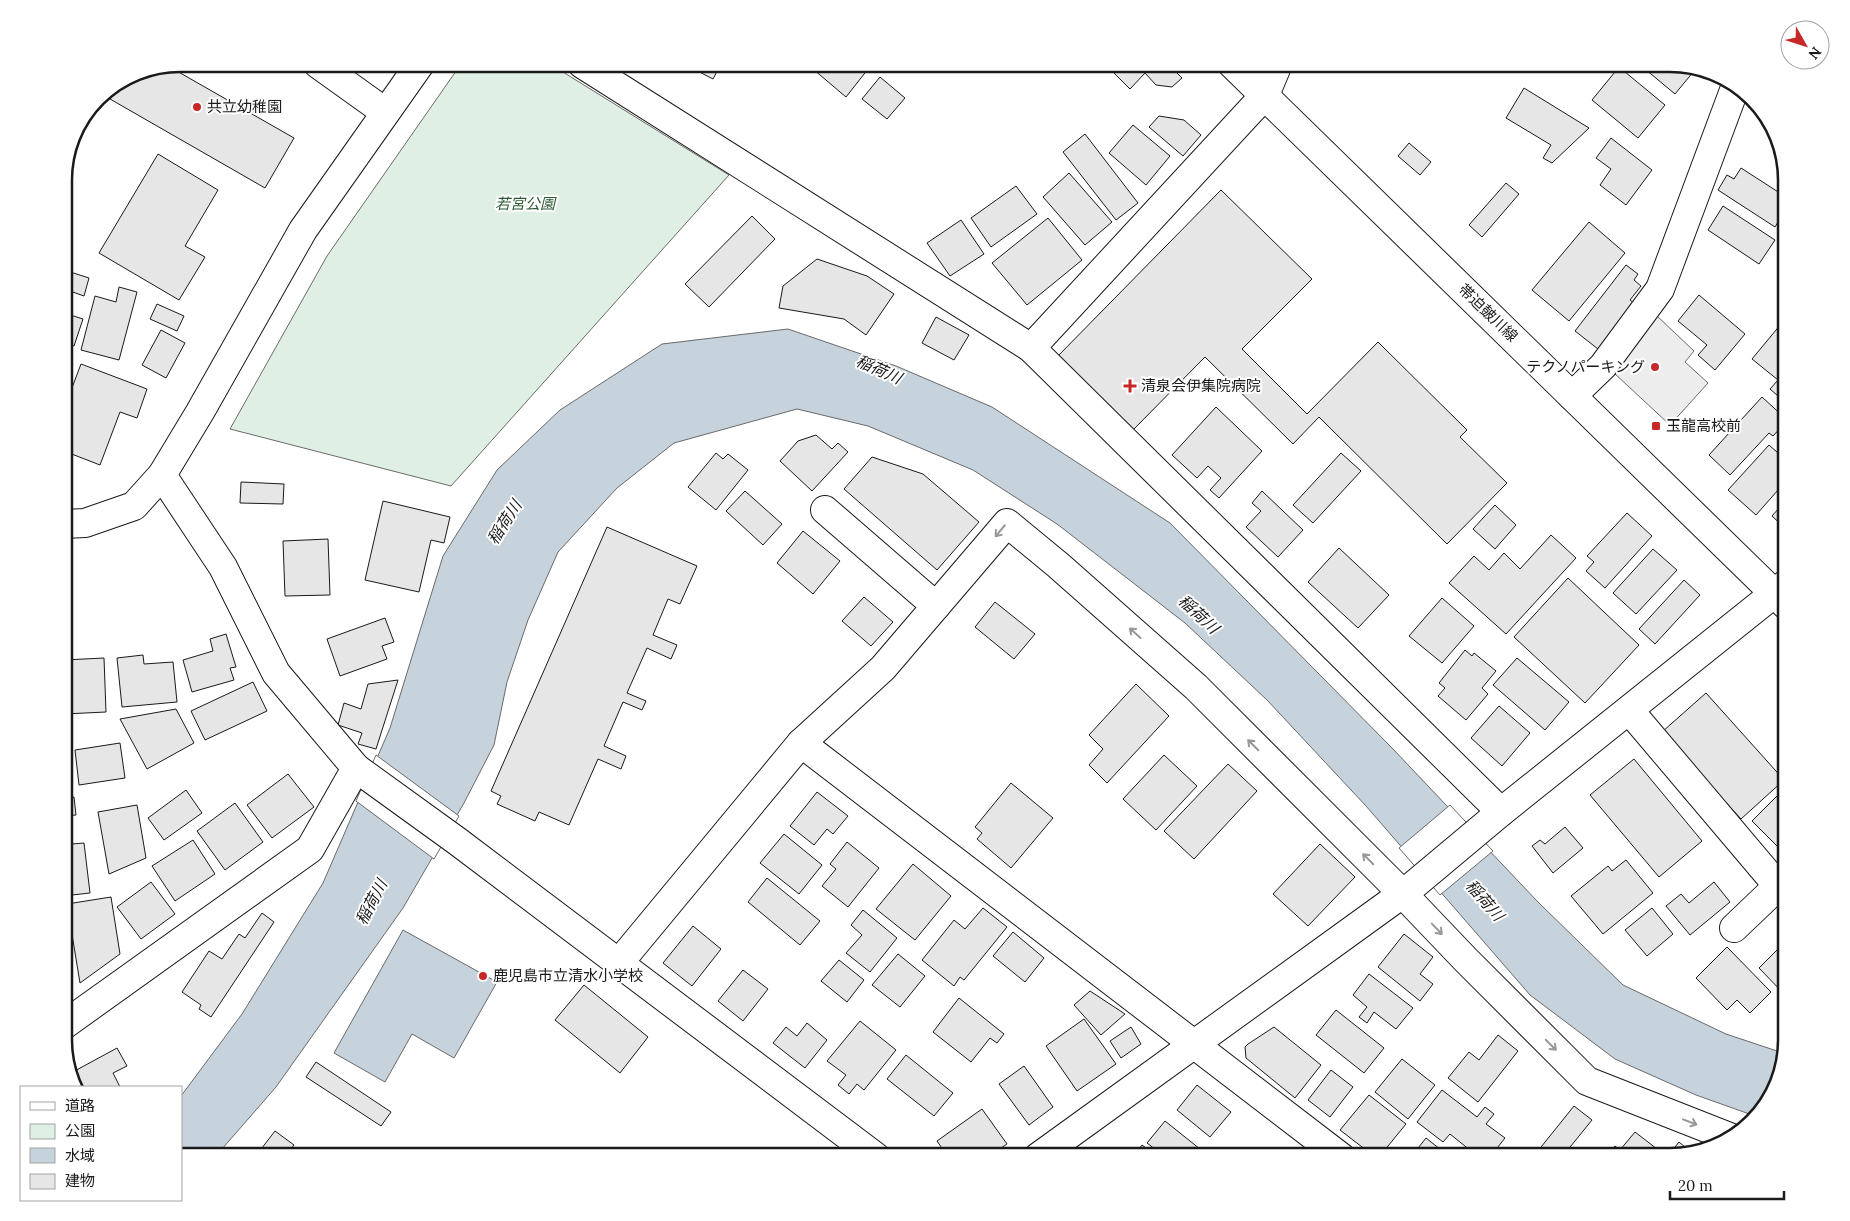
<svg xmlns="http://www.w3.org/2000/svg" width="1850" height="1221" viewBox="0 0 1850 1221" font-family="Lora,'Noto Sans JP',serif">
	<style>
		.green { fill: #e0efe3; stroke: #6a6a6a }
		.parking { fill: #ededed; stroke: #6a6a6a }
		.water { fill: #c6d2dc; stroke: #6a6a6a }
		.pier { fill: #fff; stroke: #6a6a6a }
		.building { fill: #e6e6e6; stroke: #1a1a1a }
		.lines { fill: none; stroke-linecap: round; stroke-linejoin: round }
		.minor-casing { stroke: #1a1a1a; stroke-width: 30 }
		.minor { stroke: #fff; stroke-width: 28 }
		.oneway { stroke: #989898 }
		.poi-dot { fill: #c62828; stroke: #fff; stroke-width: 2 }
		.labels { text-anchor: middle; stroke-width: 4; stroke-linejoin: round; paint-order: stroke }
		.poi-label { font-size: 15px; fill: #1a1a1a; stroke: #fff; text-anchor: start }
		.park-label { font-size: 15px; font-style: italic; fill: #2b5a34; stroke: #fff }
		.street-label { font-size: 15px; fill: #1a1a1a; stroke: #fff }
		.water-label { font-size: 16px; font-style: italic; fill: #1a1a1a; stroke: #fff }
		.rim { fill: none; stroke: #1a1a1a; stroke-width: 2.5 }
	</style>
	<rect width="100%" height="100%" fill="#fff"/>
	<polygon class="green" points="461,64 550,64 729,175 451,486 230,429 327,256"/>
	<polygon class="parking" points="1657,316 1694,351 1685,362 1708,383 1670,425 1614,373"/>
	<g class="water">
		<polygon points="788,329 896,366 992,407 1170,523 1393,749 1538,902 1623,985 1726,1034 1783,1053 1767,1105 1755,1116 1696,1095 1615,1059 1530,995 1366,806 1267,700 1185,623 1057,524 973,470 868,426 797,409 674,443 617,488 558,552 528,620 507,682 494,745 464,803 403,908 276,1087 215,1157 181,1157 181,1096 242,1014 323,883 390,728 443,556 497,470 560,410 662,344"/>
		<polygon points="403,930 497,982 454,1058 412,1034 385,1082 334,1053"/>
	</g>
	<g class="pier">
		<polygon points="376,755 459,816 434,859 356,801"/>
		<polygon points="1450,805 1493,851 1440,895 1399,848"/>
	</g>
	<g class="building">
		<polygon points="684,64 721,64 713,79"/>
		<polygon points="807,64 872,64 846,97"/>
		<polygon points="1113,64 1168,64 1182,78 1172,87 1156,85 1145,73 1130,89 1109,68"/>
		<polygon points="1639,64 1670,64 1694,71 1675,94"/>
		<polygon points="168,66 294,138 265,188 110,99 118,85 136,73"/>
		<polygon points="1619,67 1665,105 1638,138 1592,100"/>
		<polygon points="880,77 905,98 887,119 862,99"/>
		<polygon points="1524,88 1589,128 1552,163 1543,158 1551,145 1506,118"/>
		<polygon points="1159,116 1184,120 1201,135 1183,156 1149,127"/>
		<polygon points="1133,125 1170,156 1146,185 1109,153"/>
		<polygon points="1085,134 1138,203 1116,220 1063,152"/>
		<polygon points="1611,138 1652,170 1626,205 1600,185 1611,169 1596,158"/>
		<polygon points="1409,143 1431,162 1420,175 1398,156"/>
		<polygon points="158,154 218,190 185,246 205,257 179,300 99,253"/>
		<polygon points="1741,168 1786,197 1786,209 1775,227 1718,190 1727,175 1734,179"/>
		<polygon points="1069,173 1112,222 1085,245 1043,197"/>
		<polygon points="1506,183 1519,194 1482,237 1469,225"/>
		<polygon points="1016,186 1037,214 991,247 971,218"/>
		<polygon points="1221,190 1312,279 1242,349 1307,414 1378,342 1467,430 1460,437 1507,483 1447,544 1319,417 1293,444 1205,357 1130,433 1055,359"/>
		<polygon points="1723,206 1775,240 1759,264 1708,230"/>
		<polygon points="752,216 775,239 709,307 685,284"/>
		<polygon points="1048,218 1082,260 1027,305 992,263"/>
		<polygon points="961,220 984,254 950,276 927,243"/>
		<polygon points="1589,222 1625,253 1569,321 1532,290"/>
		<polygon points="817,259 867,276 894,294 866,335 844,319 779,308 783,286"/>
		<polygon points="1626,265 1638,274 1634,280 1641,286 1630,300 1634,303 1598,349 1575,331"/>
		<polygon points="64,270 89,278 84,296 64,289"/>
		<polygon points="119,287 137,292 119,360 81,350 95,296 116,302"/>
		<polygon points="1699,295 1745,334 1715,370 1698,355 1707,345 1678,321"/>
		<polygon points="157,304 184,316 177,331 150,319"/>
		<polygon points="64,313 83,319 74,346 64,343"/>
		<polygon points="936,317 969,335 954,360 922,343"/>
		<polygon points="1786,318 1786,403 1770,389 1778,380 1752,359"/>
		<polygon points="161,330 185,343 166,378 142,365"/>
		<polygon points="81,364 147,389 137,418 120,412 100,465 64,451 64,409"/>
		<polygon points="1762,397 1786,419 1786,422 1773,436 1769,433 1730,475 1709,455"/>
		<polygon points="1216,407 1262,451 1219,498 1210,490 1221,478 1208,466 1197,478 1172,455"/>
		<polygon points="816,435 832,449 838,443 848,452 812,491 780,461 798,441"/>
		<polygon points="1769,445 1786,460 1786,481 1756,515 1728,490"/>
		<polygon points="716,453 723,459 728,454 748,470 716,510 688,487"/>
		<polygon points="1341,453 1361,471 1313,523 1293,505"/>
		<polygon points="872,457 923,474 979,522 937,570 844,489"/>
		<polygon points="241,482 284,484 283,504 240,503"/>
		<polygon points="745,491 782,524 763,545 726,511"/>
		<polygon points="1262,491 1303,530 1278,557 1246,527 1261,511 1252,503"/>
		<polygon points="1786,500 1786,529 1772,516"/>
		<polygon points="383,501 450,517 444,543 431,540 419,592 365,580"/>
		<polygon points="1495,505 1516,525 1495,549 1473,529"/>
		<polygon points="1627,513 1652,536 1605,588 1586,571 1594,562 1587,556"/>
		<polygon points="607,527 697,566 680,604 668,599 653,635 677,645 671,659 647,648 627,693 646,701 642,710 623,702 604,746 626,756 621,769 598,759 569,825 539,812 535,821 497,804 501,796 491,791"/>
		<polygon points="803,531 840,561 813,594 777,563"/>
		<polygon points="1551,535 1576,558 1506,634 1449,583 1474,556 1489,570 1504,553 1520,569"/>
		<polygon points="328,539 330,595 285,596 283,541"/>
		<polygon points="1339,548 1389,595 1358,628 1308,582"/>
		<polygon points="1653,549 1677,570 1636,614 1613,593"/>
		<polygon points="1568,578 1639,645 1585,703 1514,637"/>
		<polygon points="1684,580 1700,595 1655,644 1639,629"/>
		<polygon points="864,597 893,622 871,646 842,621"/>
		<polygon points="1442,598 1474,626 1442,663 1409,636"/>
		<polygon points="995,602 1035,634 1014,659 975,627"/>
		<polygon points="385,618 394,642 382,646 387,659 340,676 327,639"/>
		<polygon points="226,634 236,667 230,668 234,680 192,692 183,660 213,651 210,639"/>
		<polygon points="1465,650 1472,656 1474,653 1496,671 1482,688 1488,694 1466,720 1438,696 1445,688 1439,683"/>
		<polygon points="143,655 144,664 173,662 177,702 122,707 117,658"/>
		<polygon points="104,658 106,712 64,714 64,660"/>
		<polygon points="1517,658 1569,702 1545,730 1493,685"/>
		<polygon points="398,680 376,749 358,744 362,733 338,725 344,703 361,709 368,684"/>
		<polygon points="253,682 267,711 205,740 191,711"/>
		<polygon points="1136,684 1169,716 1107,783 1089,765 1103,749 1089,735"/>
		<polygon points="1706,693 1784,780 1741,819 1662,732"/>
		<polygon points="1499,706 1530,733 1502,766 1471,738"/>
		<polygon points="176,709 194,743 147,769 120,719"/>
		<polygon points="120,743 125,778 79,785 75,750"/>
		<polygon points="1164,755 1197,786 1156,830 1123,799"/>
		<polygon points="1634,759 1702,841 1659,877 1590,795"/>
		<polygon points="64,762 67,785 64,786"/>
		<polygon points="1228,764 1257,791 1194,859 1164,831"/>
		<polygon points="288,774 314,807 272,838 247,805"/>
		<polygon points="1011,783 1053,818 1011,868 977,839 982,833 975,827"/>
		<polygon points="1786,787 1786,851 1784,853 1752,821"/>
		<polygon points="186,790 202,813 164,840 148,818"/>
		<polygon points="817,792 848,816 833,834 827,829 814,845 790,826"/>
		<polygon points="74,797 76,815 64,816 64,798"/>
		<polygon points="235,803 263,842 225,870 197,831"/>
		<polygon points="137,805 146,858 109,874 98,812"/>
		<polygon points="1565,827 1583,848 1553,873 1532,846 1540,840 1545,844"/>
		<polygon points="71,828 72,844 84,843 90,893 72,895 70,882 64,882 64,829"/>
		<polygon points="784,834 822,865 799,894 760,863"/>
		<polygon points="193,840 215,874 175,901 152,866"/>
		<polygon points="847,842 879,868 848,907 822,886 836,869 830,864"/>
		<polygon points="1320,844 1355,877 1308,926 1273,894"/>
		<polygon points="1626,860 1653,893 1603,934 1571,896 1608,866 1612,871"/>
		<polygon points="913,864 951,896 915,940 876,909"/>
		<polygon points="767,878 820,921 800,945 748,902"/>
		<polygon points="151,882 175,914 141,939 117,907"/>
		<polygon points="1714,882 1730,902 1690,935 1666,906 1681,894 1689,903"/>
		<polygon points="111,897 120,954 80,983 67,904"/>
		<polygon points="983,908 1007,927 964,980 960,977 954,986 922,960 954,920 965,929"/>
		<polygon points="1652,908 1673,934 1647,956 1625,930"/>
		<polygon points="863,910 897,938 870,972 846,953 862,935 851,925"/>
		<polygon points="262,913 274,922 211,1017 199,1009 201,1005 182,992 209,951 222,959 239,934 245,938"/>
		<polygon points="693,926 721,949 692,986 663,963"/>
		<polygon points="1013,932 1044,958 1025,982 993,956"/>
		<polygon points="1404,934 1433,957 1420,974 1433,984 1420,1001 1378,967"/>
		<polygon points="1786,941 1786,996 1759,968"/>
		<polygon points="1727,947 1771,992 1750,1013 1737,1000 1727,1010 1696,978"/>
		<polygon points="898,954 925,976 900,1007 872,985"/>
		<polygon points="839,960 864,980 847,1002 821,981"/>
		<polygon points="743,970 768,989 743,1021 718,1001"/>
		<polygon points="1369,974 1413,1008 1396,1029 1374,1012 1367,1023 1359,1017 1367,1007 1353,995"/>
		<polygon points="584,985 648,1037 620,1073 555,1020"/>
		<polygon points="1090,991 1125,1014 1101,1035 1074,1005"/>
		<polygon points="959,998 1004,1034 997,1043 990,1038 971,1062 933,1032"/>
		<polygon points="1336,1010 1384,1048 1364,1073 1316,1035"/>
		<polygon points="1084,1019 1116,1064 1077,1091 1046,1046"/>
		<polygon points="860,1021 896,1050 864,1090 857,1084 849,1094 838,1085 846,1075 827,1061"/>
		<polygon points="807,1023 827,1040 805,1068 773,1043 786,1027 797,1036"/>
		<polygon points="1131,1027 1141,1044 1121,1058 1110,1041"/>
		<polygon points="1274,1027 1321,1065 1295,1098 1246,1058 1245,1047 1248,1044"/>
		<polygon points="1498,1035 1518,1051 1478,1102 1448,1078 1469,1052 1479,1060"/>
		<polygon points="117,1048 127,1066 113,1073 120,1087 76,1087 71,1073"/>
		<polygon points="906,1055 953,1093 934,1116 887,1079"/>
		<polygon points="1402,1059 1435,1085 1408,1119 1375,1092"/>
		<polygon points="316,1062 391,1112 381,1126 306,1077"/>
		<polygon points="1024,1066 1053,1107 1029,1125 999,1084"/>
		<polygon points="1331,1070 1353,1087 1330,1117 1308,1100"/>
		<polygon points="1197,1085 1231,1112 1210,1137 1177,1110"/>
		<polygon points="1442,1090 1477,1117 1485,1107 1494,1114 1486,1124 1505,1138 1490,1157 1468,1157 1467,1156 1471,1151 1450,1134 1443,1142 1417,1122"/>
		<polygon points="1369,1095 1406,1124 1379,1157 1375,1157 1340,1130"/>
		<polygon points="1574,1106 1592,1120 1562,1157 1533,1157"/>
		<polygon points="982,1109 1007,1144 988,1157 948,1157 937,1141"/>
		<polygon points="1165,1121 1210,1157 1165,1157 1147,1143"/>
		<polygon points="275,1131 294,1145 285,1157 255,1157"/>
		<polygon points="1635,1132 1657,1149 1650,1157 1606,1157 1615,1146 1620,1150"/>
		<polygon points="1426,1138 1450,1157 1411,1157"/>
		<polygon points="1679,1142 1691,1152 1667,1157"/>
		<polygon points="1142,1145 1158,1157 1133,1157"/>
	</g>
	<g class="lines">
		<defs>
			<g id="minor">
				<polyline points="318,64 385,112"/>
				<polyline points="582,64 1031,348 1501,812"/>
				<polyline points="1232,64 1786,605"/>
				<polyline points="1031,348 1265,95 1278,64"/>
				<polyline points="1572,396 1603,366 1660,289 1736,85"/>
				<polyline points="162,475 223,567 276,673 356,768 457,841 876,1157"/>
				<polyline points="825,510 936,606"/>
				<polyline points="64,524 85,523 134,506 162,475 200,412 303,230 420,64"/>
				<polyline points="1629,710 1778,886 1734,928"/>
				<polyline points="801,743 1341,1157"/>
				<polyline points="618,964 801,743 883,668 1007,523 1058,565 1196,687 1403,894 1466,960 1587,1081 1732,1138"/>
				<polyline points="64,1025 310,849 356,768"/>
				<polyline points="1038,1157 1409,889 1501,812 1786,584"/>
			</g>
		</defs>
		<use href="#minor" class="minor-casing"/>
		<use href="#minor" class="minor"/>
	</g>
	<defs><path id="oneway-shaft" d="M-6 0H5M1.5-3L5.5 0L1.5 3" fill="none" stroke-width="1.6" stroke-linecap="round" stroke-linejoin="round" transform="scale(1.25)"/></defs>
	<g class="oneway">
		<use href="#oneway-shaft" transform="translate(1000 531) rotate(130)"/>
		<use href="#oneway-shaft" transform="translate(1135 633) rotate(-138)"/>
		<use href="#oneway-shaft" transform="translate(1253 745) rotate(-135)"/>
		<use href="#oneway-shaft" transform="translate(1368 859) rotate(-135)"/>
		<use href="#oneway-shaft" transform="translate(1437 929) rotate(46)"/>
		<use href="#oneway-shaft" transform="translate(1551 1045) rotate(45)"/>
		<use href="#oneway-shaft" transform="translate(1690 1122) rotate(21)"/>
	</g>
	<g class="poi-dot">
		<circle cx="197" cy="107" r="5"/>
		<circle cx="1655" cy="367" r="5"/>
		<path d="M1127.5 378.5h5v5h5v5h-5v5h-5v-5h-5v-5h5z"/>
		<rect x="1651" y="421" width="10" height="10" rx="2.5"/>
		<circle cx="483" cy="976" r="5"/>
	</g>
	<g class="labels">
		<g class="poi-label">
			<text x="207" y="112">共立幼稚園</text>
			<text x="1645" y="372" text-anchor="end">テクノパーキング</text>
			<text x="1141" y="391">清泉会伊集院病院</text>
			<text x="1666" y="431">玉龍高校前</text>
			<text x="493" y="981">鹿児島市立清水小学校</text>
		</g>
		<g class="park-label">
			<text x="525" y="209">若宮公園</text>
		</g>
		<g class="street-label">
			<text transform="translate(1488 313) rotate(44)" y="5">帯迫皷川線</text>
		</g>
		<g class="water-label">
			<text transform="translate(879 369) rotate(24)" y="6">稲荷川</text>
			<text transform="translate(504 522) rotate(-57)" y="6">稲荷川</text>
			<text transform="translate(1199 614) rotate(43)" y="6">稲荷川</text>
			<text transform="translate(1485 900) rotate(49)" y="6">稲荷川</text>
			<text transform="translate(371 902) rotate(-62)" y="6">稲荷川</text>
		</g>
	</g>
	<path d="M0 0H1850V1221H0ZM180 72H1670A108 108 0 0 1 1778 180V1040A108 108 0 0 1 1670 1148H180A108 108 0 0 1 72 1040V180A108 108 0 0 1 180 72Z" fill="#fff" fill-rule="evenodd"/>
	<path class="rim" d="M180 72H1670A108 108 0 0 1 1778 180V1040A108 108 0 0 1 1670 1148H180A108 108 0 0 1 72 1040V180A108 108 0 0 1 180 72Z"/>
	<rect x="20" y="1086" width="162" height="115" fill="#ffffff" stroke="#a3a3a3"/>
	<rect x="30" y="1102" width="25" height="8" fill="#ffffff" stroke="#a3a3a3"/>
	<text x="65" y="1111" font-size="15" fill="#1a1a1a">道路</text>
	<rect x="30" y="1124" width="25" height="15" fill="#e0efe3" stroke="#a3a3a3"/>
	<text x="65" y="1136" font-size="15" fill="#1a1a1a">公園</text>
	<rect x="30" y="1148" width="25" height="15" fill="#c6d2dc" stroke="#a3a3a3"/>
	<text x="65" y="1161" font-size="15" fill="#1a1a1a">水域</text>
	<rect x="30" y="1174" width="25" height="15" fill="#e6e6e6" stroke="#a3a3a3"/>
	<text x="65" y="1186" font-size="15" fill="#1a1a1a">建物</text>
	<g transform="translate(1805 45) rotate(129)"><circle r="24" fill="#ffffff" stroke="#a3a3a3"/>
	<path d="M0-4L9 19L0 12L-9 19Z" fill="#c62828"/>
	<text y="-8" font-size="14" font-weight="bold" text-anchor="middle" fill="#1a1a1a">N</text>
	</g>
	<path d="M1670 1191v8h114v-8" fill="none" stroke="#1a1a1a" stroke-width="2.5"/>
	<text x="1678" y="1191" font-size="15" fill="#1a1a1a" stroke="#ffffff" stroke-width="4" paint-order="stroke">20 m</text>
</svg>
